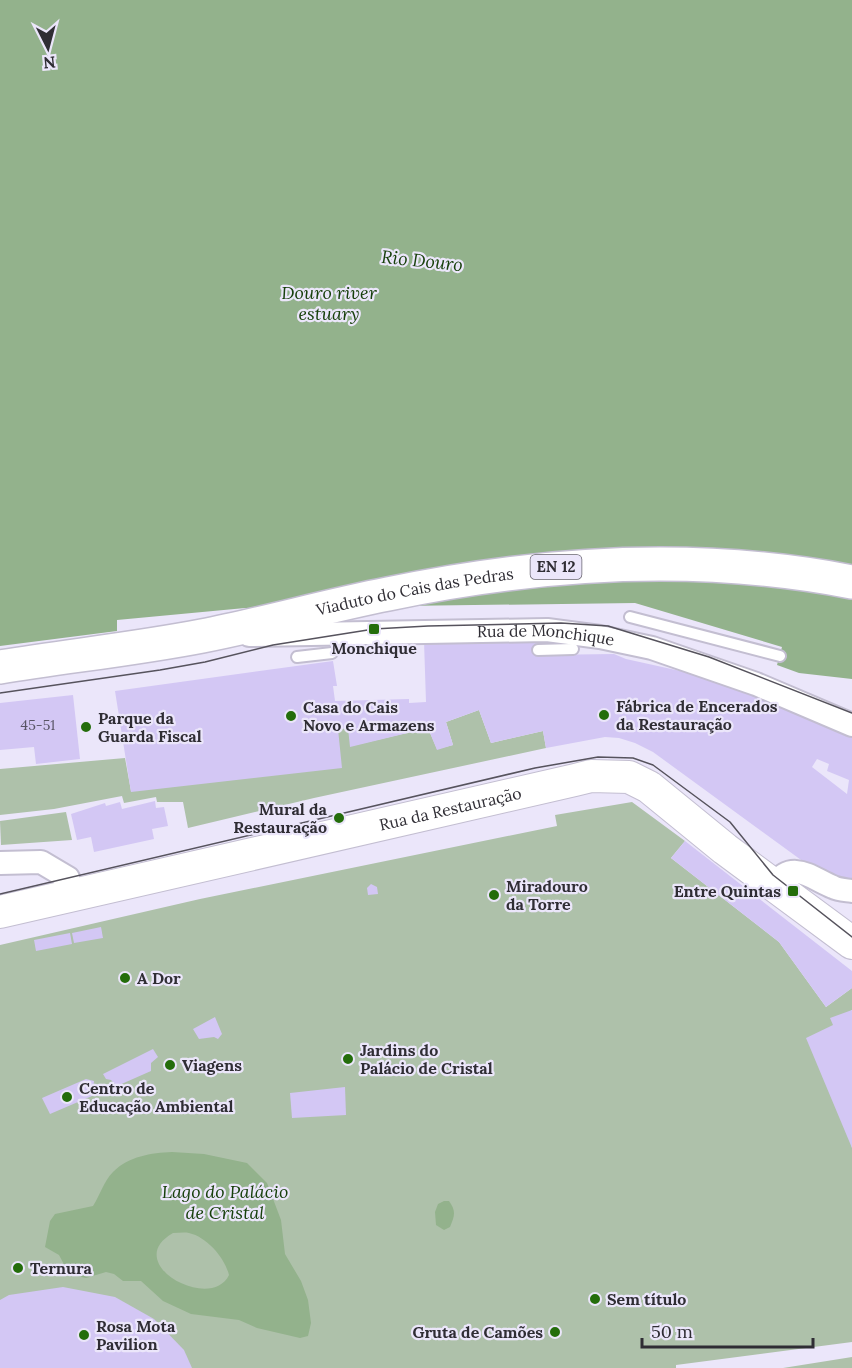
<svg xmlns="http://www.w3.org/2000/svg" width="852" height="1368" viewBox="0 0 852 1368" font-family="Lora,serif">
	<style>
		.green { fill: #aec1aa }
		.water { fill: #93b28c; fill-rule: evenodd }
		.building { fill: #d3c7f4; fill-rule: evenodd }
		.lines { fill: none; stroke-linecap: round; stroke-linejoin: round }
		.service-casing { stroke: #c3bed1; stroke-width: 14 }
		.minor-casing { stroke: #c3bed1; stroke-width: 26 }
		.secondary-casing { stroke: #c3bed1; stroke-width: 34 }
		.primary-casing { stroke: #c3bed1; stroke-width: 36 }
		.service { stroke: #fff; stroke-width: 10 }
		.minor { stroke: #fff; stroke-width: 22 }
		.secondary { stroke: #fff; stroke-width: 32 }
		.primary { stroke: #fff; stroke-width: 33 }
		.tram { stroke: #56535d; stroke-width: 1.5 }
		.poi-dot { fill: #246d0b; stroke: #ebe6fa; stroke-width: 2 }
		.labels { text-anchor: middle; stroke-width: 4.5; stroke-linejoin: round; paint-order: stroke }
		.number-label { font-size: 14px; fill: #585464 }
		.shield { fill: #ebe6fa; stroke: #67646f; stroke-width: 1.5 }
		.shield-label { font-size: 15px; font-weight: bold; fill: #2f2d34 }
		.street-label { font-size: 16px; fill: #2f2d34; stroke: #ebe6fa }
		.poi-label { font-size: 16px; font-weight: bold; fill: #2f2d34; stroke: #ebe6fa; text-anchor: start }
		.water-label { font-size: 18px; font-style: italic; fill: #17400b; stroke: #ebe6fa }
	</style>
	<rect width="100%" height="100%" fill="#ebe6fa"/>
	<g class="green">
		<polygon points="479,710 491,743 543,731 546,748 314,798 188,828 183,802 157,802 156,797 124,803 122,796 54,809 0,815 0,769 125,758 131,791 338,729 348,728 351,746 428,728 437,749 453,745 446,722"/>
		<polygon points="632,802 685,841 671,858 779,942 826,1007 852,988 852,1010 833,1025 852,1148 852,1342 676,1365 676,1368 0,1368 0,945 200,899 557,826 555,815"/>
		<polygon points="66,812 72,840 1,845 0,821"/>
		<polygon points="852,1357 852,1368 783,1368"/>
	</g>
	<g class="water">
		<polygon points="0,0 852,0 852,679 799,673 777,665 782,647 635,603 245,608 117,620 117,631 0,646"/>
		<path d="M172,1152L204,1154L247,1163L267,1183L281,1220L285,1254L301,1281L308,1300L311,1323L308,1336L300,1338L257,1328L239,1320L191,1314L163,1301L141,1281H123L114,1274L106,1272L86,1278L77,1276L67,1270L59,1255L45,1247L50,1221L55,1214L93,1206C100,1195 104,1181 113,1172C129,1156 151,1153 172,1152ZM173,1233C178,1233 184,1232 189,1233C207,1237 225,1258 229,1275C211,1313 120,1263 173,1233Z"/>
		<path d="M444,1201H449C456,1211 455,1215 450,1227L444,1230L436,1225L435,1212L438,1204Z"/>
	</g>
	<g class="building">
		<path d="M538,638L539,655L614,654L626,659L694,674L763,699L852,737V883L808,865L653,752L635,743L619,738L605,737L546,748L543,731L491,743L479,710L446,722L453,745L437,750L428,728L350,747L348,728L338,729L342,768L131,792L115,691L333,661L337,686H333L335,701L409,699V703L426,702L424,641ZM817,759L829,764L827,771L849,780L847,794L812,767Z"/>
		<polygon points="73,695 80,759 36,764 34,747 0,750 0,703"/>
		<polygon points="155,801 156,808 164,807 168,826 152,829 154,839 94,852 91,837 77,840 71,814 105,803 106,806 120,802 122,809"/>
		<polygon points="685,841 852,971 852,988 826,1007 779,942 671,858"/>
		<polygon points="371,884 377,887 378,894 368,895 367,888"/>
		<circle cx="494" cy="895" r="6"/>
		<polygon points="101,927 103,938 74,943 72,933"/>
		<polygon points="70,933 72,944 36,951 34,940"/>
		<polygon points="852,1010 852,1148 806,1038 833,1025 830,1018"/>
		<polygon points="215,1017 222,1034 218,1039 214,1037 199,1039 193,1029"/>
		<polygon points="153,1049 158,1057 151,1063 151,1071 117,1086 111,1080 106,1079 103,1074"/>
		<polygon points="86,1079 94,1081 92,1096 50,1114 42,1098"/>
		<polygon points="345,1087 346,1115 292,1118 290,1093"/>
		<polygon points="63,1287 115,1297 154,1319 184,1350 192,1368 0,1368 0,1300 9,1295"/>
	</g>
	<g class="lines">
		<defs>
			<g id="service">
				<polyline points="630,617 780,656"/>
				<polyline points="538,650 573,649"/>
				<polyline points="297,657 332,653"/>
			</g>
			<g id="minor">
				<path id="s1" d="M249,635L547,630L600,637L652,648L756,684L852,725"/>
				<polyline points="0,863 41,862 68,878 72,896"/>
				<path d="M774,885C792,859 811,878 833,887C839,890 846,890 852,891"/>
			</g>
			<g id="secondary">
				<path id="s2" d="M0,912L575,780L591,776L629,777L649,787L725,849L852,943"/>
			</g>
			<g id="primary">
				<path id="s3" d="M0,667C67,656 135,649 202,636C264,624 326,606 388,594C541,562 698,552 852,582"/>
			</g>
		</defs>
		<use href="#service" class="service-casing"/>
		<use href="#minor" class="minor-casing"/>
		<use href="#secondary" class="secondary-casing"/>
		<use href="#primary" class="primary-casing"/>
		<use href="#service" class="service"/>
		<use href="#minor" class="minor"/>
		<use href="#secondary" class="secondary"/>
		<use href="#primary" class="primary"/>
		<g class="tram">
			<polyline points="0,693 160,670 205,662 273,645 374,629 428,626 561,623 608,626 709,657 852,713"/>
			<polyline points="0,894 535,768 598,757 633,758 653,765 730,822 773,875 852,937"/>
		</g>
	</g>
	<g class="poi-dot">
		<rect x="368" y="623" width="12" height="12" rx="3"/>
		<circle cx="604" cy="715" r="6"/>
		<circle cx="291" cy="716" r="6"/>
		<circle cx="86" cy="727" r="6"/>
		<circle cx="339" cy="818" r="6"/>
		<rect x="787" y="885" width="12" height="12" rx="3"/>
		<circle cx="494" cy="895" r="6"/>
		<circle cx="125" cy="978" r="6"/>
		<circle cx="348" cy="1059" r="6"/>
		<circle cx="170" cy="1065" r="6"/>
		<circle cx="67" cy="1097" r="6"/>
		<circle cx="18" cy="1268" r="6"/>
		<circle cx="595" cy="1299" r="6"/>
		<circle cx="555" cy="1332" r="6"/>
		<circle cx="84" cy="1335" r="6"/>
	</g>
	<g class="labels">
		<g class="number-label">
			<text x="38" y="730">45-51</text>
		</g>
		<rect class="shield" x="530.5" y="555" width="51" height="24" rx="4.5"/>
		<g class="shield-label">
			<text x="556" y="572">EN 12</text>
		</g>
		<g class="street-label">
			<text dy="6" stroke="none"><textPath href="#s3" startOffset="422">Viaduto do Cais das Pedras</textPath></text>
			<text dy="6" stroke="none"><textPath href="#s1" startOffset="297">Rua de Monchique</textPath></text>
			<text dy="6" stroke="none"><textPath href="#s2" startOffset="462">Rua da Restauração</textPath></text>
		</g>
		<g class="poi-label">
			<text x="374" y="654" text-anchor="middle">Monchique</text>
			<text x="616" y="712">Fábrica de Encerados<tspan x="616" dy="18">da Restauração</tspan></text>
			<text x="303" y="713">Casa do Cais<tspan x="303" dy="18">Novo e Armazens</tspan></text>
			<text x="98" y="724">Parque da<tspan x="98" dy="18">Guarda Fiscal</tspan></text>
			<text x="327" y="815" text-anchor="end">Mural da<tspan x="327" dy="18">Restauração</tspan></text>
			<text x="506" y="892">Miradouro<tspan x="506" dy="18">da Torre</tspan></text>
			<text x="781" y="897" text-anchor="end">Entre Quintas</text>
			<text x="137" y="984">A Dor</text>
			<text x="360" y="1056">Jardins do<tspan x="360" dy="18">Palácio de Cristal</tspan></text>
			<text x="182" y="1071">Viagens</text>
			<text x="79" y="1094">Centro de<tspan x="79" dy="18">Educação Ambiental</tspan></text>
			<text x="30" y="1274">Ternura</text>
			<text x="607" y="1305">Sem título</text>
			<text x="96" y="1332">Rosa Mota<tspan x="96" dy="18">Pavilion</tspan></text>
			<text x="543" y="1338" text-anchor="end">Gruta de Camões</text>
		</g>
		<g class="water-label">
			<text transform="translate(422 261) rotate(6)" y="6">Rio Douro</text>
			<text x="329" y="299">Douro river<tspan x="329" dy="21">estuary</tspan></text>
			<text x="225" y="1198">Lago do Palácio<tspan x="225" dy="21">de Cristal</tspan></text>
		</g>
	</g>
	<g transform="translate(48 48) rotate(174)" stroke="#ebe6fa" stroke-width="4.5" paint-order="stroke">
	<path d="M0-4.5L10 22L0 15L-10 22Z" fill="#2f2d34"/>
	<text y="-9" font-size="16" font-weight="bold" text-anchor="middle" fill="#2f2d34">N</text>
	</g>
	<path d="M642 1338v9h171v-9" fill="none" stroke="#2f2d34" stroke-width="3"/>
	<text x="651" y="1338" font-size="18" fill="#2f2d34" stroke="#ebe6fa" stroke-width="4.5" paint-order="stroke">50 m</text>
</svg>
